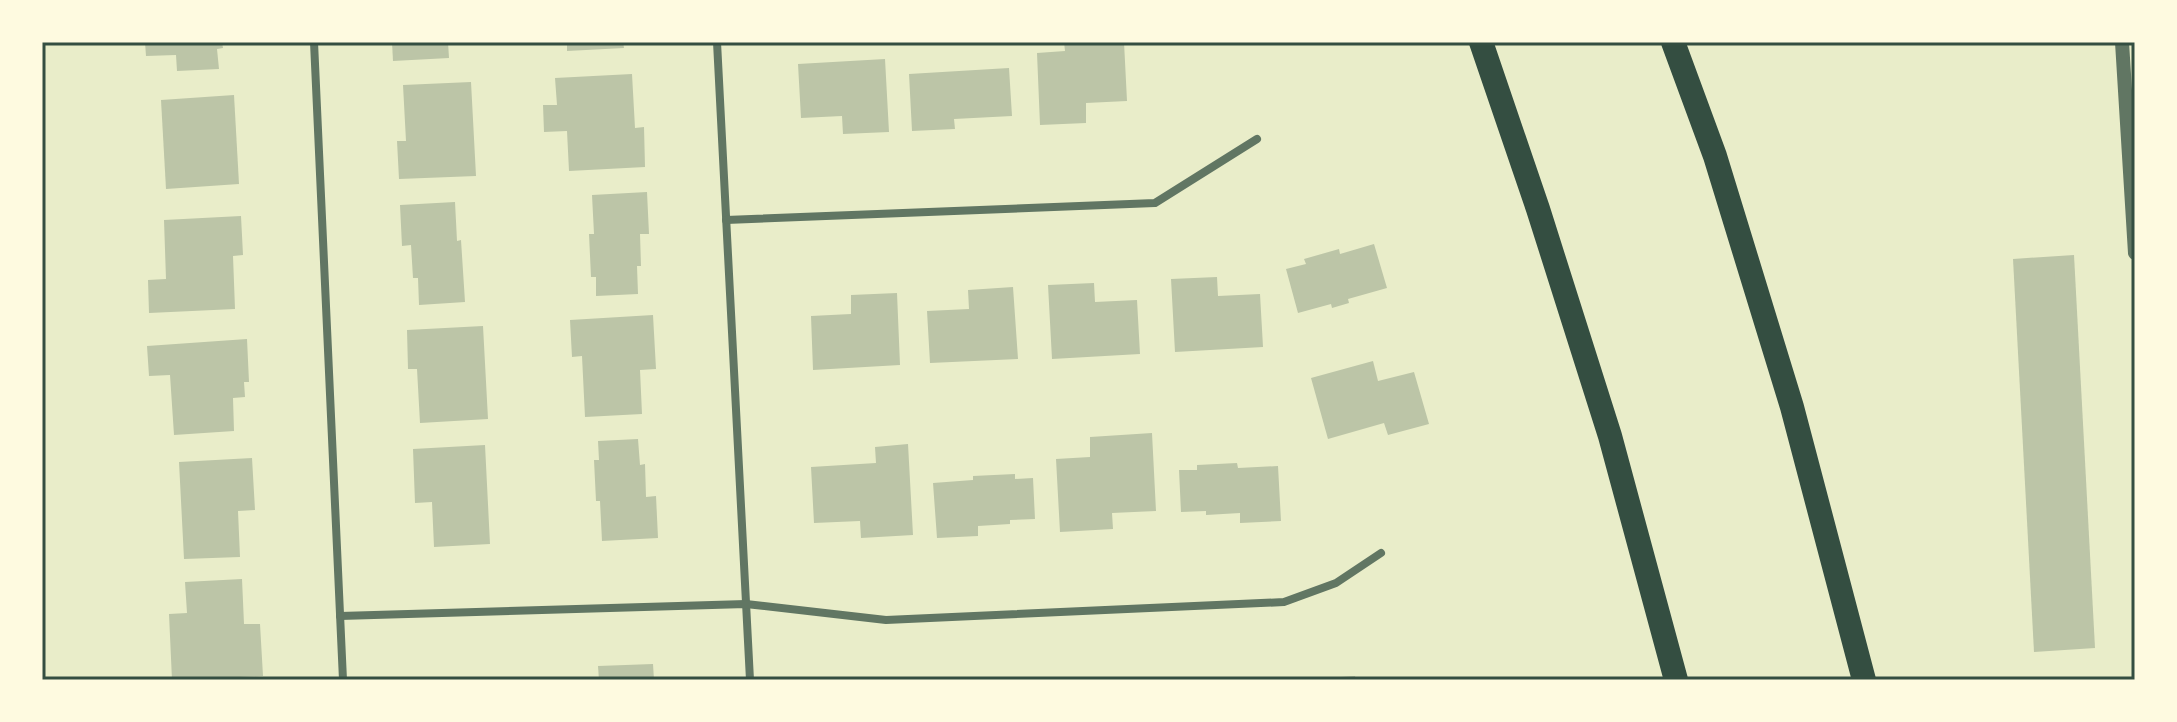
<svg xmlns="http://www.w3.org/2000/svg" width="2177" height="722" viewBox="0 0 2177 722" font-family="'Golos Text',sans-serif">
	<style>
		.building { fill: #bcc5a7 }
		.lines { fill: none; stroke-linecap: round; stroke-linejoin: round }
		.minor { stroke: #617663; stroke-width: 8 }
		.tertiary { stroke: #617663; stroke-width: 14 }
		.motorway { stroke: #344e41; stroke-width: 24 }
		.neatline { fill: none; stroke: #344e41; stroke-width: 3 }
	</style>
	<rect width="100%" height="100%" fill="#e9edc9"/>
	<g class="building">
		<polygon points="145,42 222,42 223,48 217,49 219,69 177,71 176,55 146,56"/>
		<polygon points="392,42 448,42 449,58 393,61"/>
		<polygon points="567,42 623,42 624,48 567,51"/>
		<polygon points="1064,42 1124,42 1127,101 1086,103 1086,123 1040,125 1037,53 1065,51"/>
		<polygon points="885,59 889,132 843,134 842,116 801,118 798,64"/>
		<polygon points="1009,68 1012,116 954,119 955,129 912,131 909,74"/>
		<polygon points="632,74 635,128 644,127 645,167 569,171 567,131 544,132 543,105 557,105 555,78"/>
		<polygon points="471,82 476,176 399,179 397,141 406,141 403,85"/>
		<polygon points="234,95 239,184 166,189 161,100"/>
		<polygon points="647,192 649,234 640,234 641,266 637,266 638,294 596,296 596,277 591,277 589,234 594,234 592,195"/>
		<polygon points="455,202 457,241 461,240 465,302 419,305 418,278 413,278 411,245 402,246 400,205"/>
		<polygon points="241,216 243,255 233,256 235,309 149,313 148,280 166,279 164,220"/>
		<polygon points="1374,244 1387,288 1348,299 1349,303 1332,308 1331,304 1298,313 1286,269 1306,264 1304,259 1339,249 1340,254"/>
		<polygon points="2074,255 2095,648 2034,652 2013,259"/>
		<polygon points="1217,277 1218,296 1260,294 1263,347 1175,352 1171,279"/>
		<polygon points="1094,283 1095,302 1137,300 1140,354 1052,359 1048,285"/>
		<polygon points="1013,287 1018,359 930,363 927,311 969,309 968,290"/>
		<polygon points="897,293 900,365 813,370 811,316 851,314 851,295"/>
		<polygon points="653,315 656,369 640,370 642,414 585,417 582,356 572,357 570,320"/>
		<polygon points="483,326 488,419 420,423 417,369 408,369 407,330"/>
		<polygon points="247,339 249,382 244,382 245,397 233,398 234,431 174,435 170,375 149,376 147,346"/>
		<polygon points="1373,361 1378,381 1414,372 1429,424 1388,435 1384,423 1328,439 1311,378"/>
		<polygon points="1152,433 1156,511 1112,513 1113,529 1060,532 1056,459 1090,457 1090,437"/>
		<polygon points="638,439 640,465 645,464 646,497 656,496 658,538 602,541 600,501 596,501 594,460 599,460 598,441"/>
		<polygon points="908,444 913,535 861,538 860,521 814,523 811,467 876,463 875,447"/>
		<polygon points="485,445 490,544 434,547 432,502 415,503 413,449"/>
		<polygon points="252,458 255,510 238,511 240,557 184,559 179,462"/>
		<polygon points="1237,463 1238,468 1278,466 1281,521 1240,523 1240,513 1206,515 1206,511 1181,512 1179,470 1197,470 1197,465"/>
		<polygon points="1015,474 1015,479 1033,478 1035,519 1010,520 1010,524 978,526 978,536 937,538 933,483 973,480 973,476"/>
		<polygon points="242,579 244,624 260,624 263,676 172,680 169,614 187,613 185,582"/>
		<polygon points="653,664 654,680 599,680 598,666"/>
		<polygon points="1355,676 1356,680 1327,680 1327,678"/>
	</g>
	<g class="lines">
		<g class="minor">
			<polyline points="314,42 343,680"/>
			<polyline points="717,42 750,680"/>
			<polyline points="726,220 1155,203 1257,139"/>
			<polyline points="340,616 746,604 886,620 1284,602 1336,583 1381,553"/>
		</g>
		<polyline class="tertiary" points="2122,42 2135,253"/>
		<g class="motorway">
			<polyline points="1481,42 1538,209 1610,436 1676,680"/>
			<polyline points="1673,42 1715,156 1792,407 1864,680"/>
		</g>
	</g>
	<rect width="2177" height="722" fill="none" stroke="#fefae0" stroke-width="88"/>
	<rect x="44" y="44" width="2089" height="634" class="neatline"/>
</svg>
